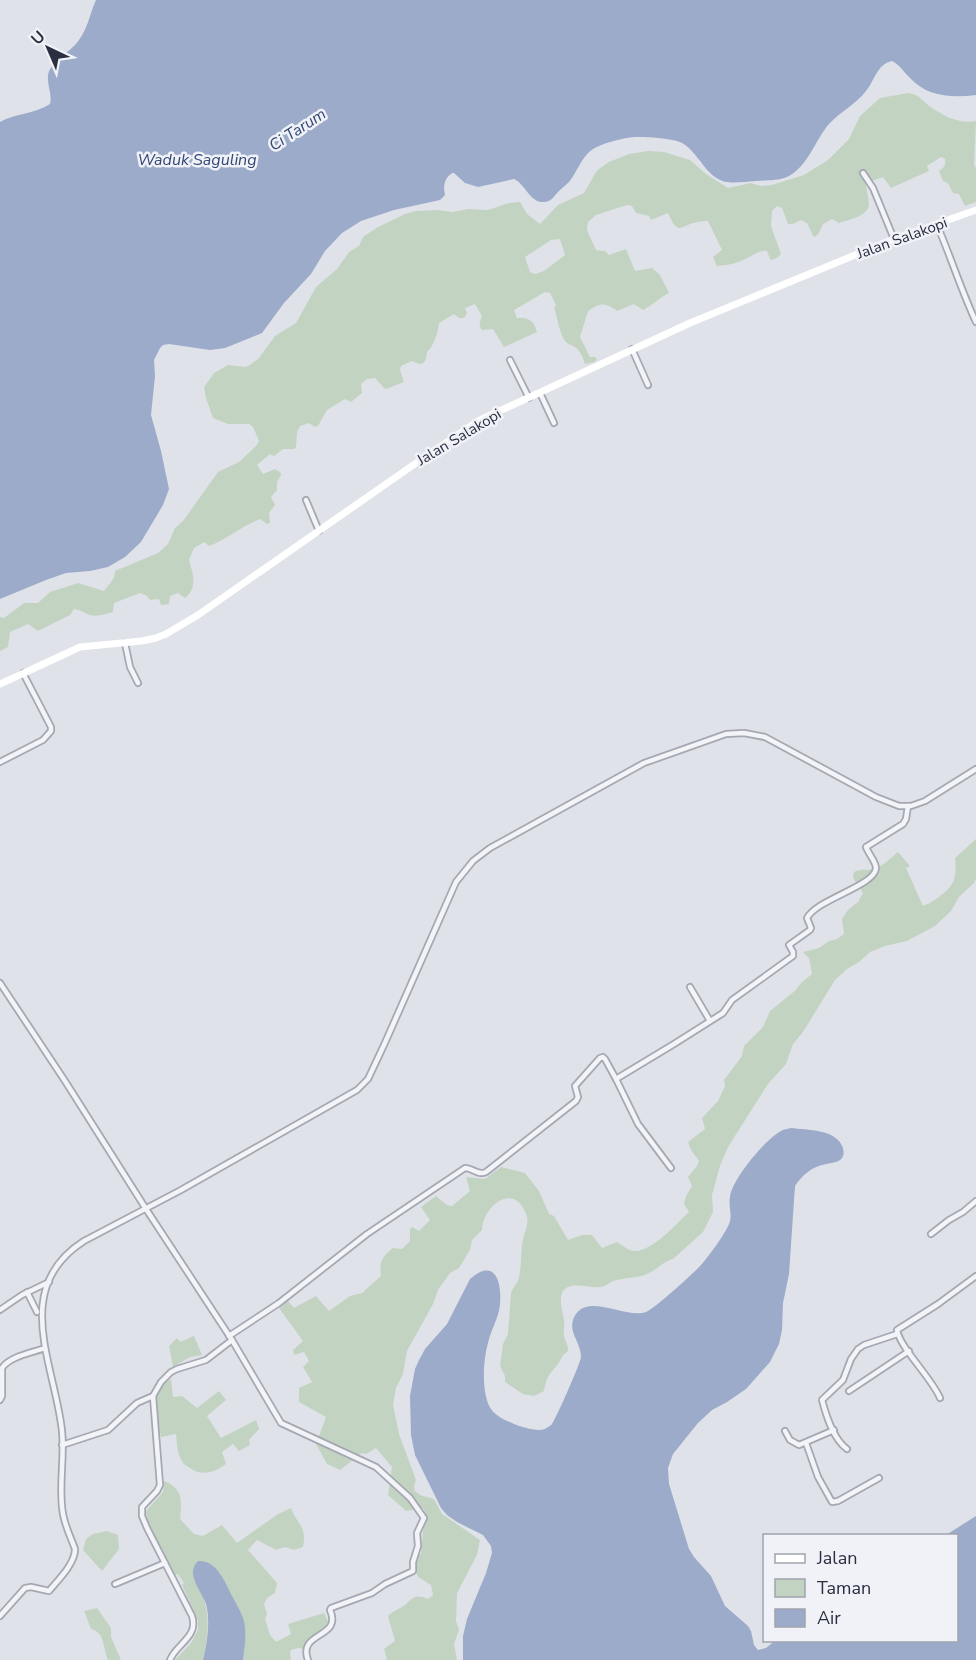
<svg xmlns="http://www.w3.org/2000/svg" width="976" height="1660" viewBox="0 0 976 1660" font-family="'Nunito Sans',sans-serif">
	<style>
		.green { fill: #c3d3c1; fill-rule: evenodd }
		.water { fill: #9babc9 }
		.lines { fill: none; stroke-linecap: round; stroke-linejoin: round }
		.street-casing { stroke: #a5a8b3; stroke-width: 8 }
		.street { stroke: #f3f4f7; stroke-width: 4.5 }
		.secondary { stroke: #fff; stroke-width: 7 }
		.labels { text-anchor: middle; stroke-width: 5; stroke-linejoin: round; paint-order: stroke }
		.street-label { font-size: 15px; fill: #292e41; stroke: #f0f2f7 }
		.water-label { font-size: 16px; font-style: italic; fill: #324775; stroke: #f0f2f7 }
	</style>
	<rect width="100%" height="100%" fill="#e0e2e9"/>
	<g class="green">
		<path d="M908,93C920,94 923,102 932,108C946,117 959,124 976,121L974,165L976,168V202L965,206L959,194L953,193L948,183L943,181L939,171C944,168 946,165 945,159L941,157L927,166L929,171L891,188L883,177L866,183C866,190 869,198 869,204C869,216 848,220 839,223L832,219L823,224L819,233L815,237L813,236L807,223L801,220L793,224H788L782,208L777,206L772,211L771,226L781,254L777,258L772,260L770,259L767,251C758,250 754,255 745,259C736,264 727,265 717,266L713,257L722,250L708,221C704,221 701,221 698,222C680,225 679,238 668,213L651,220L649,216L636,213L632,206L627,205L596,215L588,222L587,230L596,250L605,251L609,255L626,249L635,271L652,268L660,275L669,293C659,298 653,305 643,310L634,304L617,311C604,302 600,303 588,311L580,337L590,357H595L597,359L595,362L585,364C583,357 580,351 575,347C573,345 569,345 567,343C560,337 557,316 554,307L556,305L550,293L545,292L514,310L517,318C528,317 534,321 537,332L504,347L493,329L482,330C478,326 480,321 482,316L475,304L465,308L467,313L464,318H459L454,314L439,323C438,332 434,346 427,352C426,358 426,364 419,364L412,361L401,366L400,370L404,382L386,389L384,388L375,378L367,379L361,384L362,393L351,402L345,399L327,410L318,426L315,427L309,423L300,426L297,432L296,447L294,449H283L274,456L270,454L257,465L263,474L275,469L280,472L281,475L277,482V490L271,497L275,505L269,513L270,523L267,524L260,519C242,526 227,539 209,546L204,542L194,548L189,560C193,574 198,588 185,598L178,593L170,596L169,604L161,605L159,599L150,600L147,596L140,593L114,603L113,612C106,614 97,617 90,615C84,613 81,610 74,609L70,615L38,631L28,624L10,632L8,647L0,651V617L4,618L24,603H38L50,592L78,583L104,591C109,584 115,580 115,571L158,553L168,544L175,528L183,521L218,472L239,462L256,446L259,441L253,427L249,424H228L213,418L206,398L204,387L214,373L228,365L245,367L250,365L259,358L275,336L296,323L316,287L337,269L349,252L359,246L363,237L378,227L405,214L416,211L437,210L452,212L469,209L488,210L509,203L520,202L527,214L540,224L558,205L584,193L596,172L600,168L609,162L629,154L648,151L664,152L690,160L706,174L728,188L751,183L761,186L772,185L804,175L828,160L849,139L860,116L880,98ZM560,239L565,255L544,271L535,274L530,272L525,257L551,240Z"/>
		<path d="M976,839V879L974,883L959,897L951,911L935,926L907,941L885,946L870,952L859,962L847,969L835,980L803,1032L793,1044L786,1064L768,1084L728,1147L720,1166L712,1195L713,1212L703,1232L673,1259C664,1261 658,1269 649,1273C638,1279 625,1277 613,1281C609,1283 606,1286 601,1287C588,1289 564,1278 561,1297C560,1305 563,1313 564,1320C565,1325 563,1329 564,1334C564,1341 569,1344 568,1351C562,1355 562,1358 558,1364C549,1375 547,1376 544,1391L534,1396L523,1394L505,1382V1376L500,1366L503,1344L508,1334L511,1293C513,1287 518,1283 519,1277C522,1265 520,1252 523,1240C524,1232 529,1225 527,1217C516,1180 483,1205 482,1230L472,1240L470,1250L459,1268L450,1273L438,1290L433,1304L407,1351L403,1374L396,1388L393,1405L399,1434L416,1480L414,1486L415,1491L420,1495L434,1499L442,1514L480,1540L477,1555L457,1593L456,1621L459,1630L454,1644L457,1660H387L384,1649L395,1641L388,1616C393,1611 399,1609 405,1605C414,1597 415,1594 428,1599L433,1595L431,1585L418,1577L411,1560L421,1554L423,1531L427,1519L423,1508L406,1511L388,1495L392,1467L376,1448L366,1454L362,1453L340,1470L327,1464L316,1444L326,1417L299,1402V1388L312,1382L303,1367L309,1361L304,1352L294,1355L293,1350L303,1341L279,1308L288,1301L294,1308L316,1296L329,1311L350,1296L362,1293L381,1276C379,1261 382,1257 393,1248L402,1249L410,1241V1229L412,1227L419,1231L430,1220L421,1207L436,1196L447,1205L452,1206L470,1191L466,1177L485,1179L501,1167L525,1173L539,1191L549,1214L554,1216L568,1240L582,1235H592L602,1248L617,1242C622,1245 629,1251 634,1251C652,1252 676,1224 689,1212L684,1204L686,1196L692,1186L688,1177L697,1166L699,1161L691,1150L688,1142L705,1129L702,1118L718,1101L725,1086L724,1080L742,1056L744,1046L763,1027L770,1011L796,990L801,983L812,974L809,958L803,952L819,948L829,941L837,939L844,934L842,919L848,910L858,902L863,893L853,878L854,872C862,868 867,871 873,869C883,866 891,858 898,852L910,866L906,868L923,906C932,903 949,891 953,882C956,876 956,865 955,858Z"/>
		<polygon points="194,1336 202,1355 190,1357 173,1367 169,1346 177,1338 180,1342"/>
		<path d="M171,1379L173,1397L182,1396L197,1408L219,1391L226,1400L207,1416L221,1438L256,1420L259,1429L249,1440L250,1445L239,1451L233,1444L222,1452L226,1464C215,1472 203,1477 190,1468C188,1467 184,1464 183,1463C177,1455 177,1443 176,1434L161,1437C158,1416 148,1392 171,1379Z"/>
		<path d="M164,1481C183,1488 182,1501 180,1519L194,1534L203,1536L222,1525L237,1543L278,1514L291,1508C298,1526 307,1526 303,1547L294,1550L285,1547L276,1550L257,1540L248,1550L277,1583L275,1593L267,1598L264,1604L267,1614L265,1619L270,1635L276,1642L291,1634L288,1624L324,1613L329,1623C322,1630 319,1639 311,1644V1650L298,1648L291,1650L290,1654L291,1660H243L245,1647L221,1575L212,1565L194,1580C212,1605 209,1631 203,1660H175L191,1643L198,1630V1621L182,1585L184,1583L178,1574L174,1576L147,1520L146,1511L163,1492Z"/>
		<polygon points="107,1531 118,1535 119,1549 102,1571 83,1550 86,1539 93,1534"/>
		<path d="M97,1608L111,1628V1637L121,1660H108C103,1648 105,1632 91,1629L84,1611Z"/>
	</g>
	<g class="water">
		<path d="M96,0H976V95C951,98 927,97 909,77C902,70 901,66 892,61C877,64 875,80 866,91C856,104 840,112 829,124C815,140 808,167 787,177C777,181 767,180 756,181C729,183 719,187 701,162C695,155 690,147 682,143C672,138 648,137 637,137C626,137 603,143 593,149C581,157 578,171 569,182C566,185 562,188 559,191C553,197 551,203 541,202C529,200 525,184 514,179L478,187L465,183L454,173H452C444,179 443,186 445,195L440,200L394,210L361,221L342,233L325,251L311,274L284,303L262,333L225,348L210,350L169,344L163,345L160,348L154,360L155,376L151,415L161,451L169,489L163,505L141,542L125,557L108,567L90,571L66,573L46,580L0,599V122C16,113 35,114 50,104C53,94 45,82 49,71C56,57 71,52 79,40C88,28 90,13 96,0Z"/>
		<path d="M791,1128C807,1130 837,1129 843,1148C844,1153 844,1157 840,1160C836,1163 830,1163 826,1164C812,1167 803,1174 795,1186L789,1274L783,1303L782,1330L779,1344L770,1362L746,1389L727,1402L712,1410L698,1423L673,1454L668,1468L669,1484L689,1549L694,1557L711,1576L725,1606L748,1626L751,1631L754,1645L758,1650L766,1648L776,1640H956V1536L946,1535L976,1516V1660H463V1636L467,1619L486,1573L492,1553L491,1546L483,1535L457,1522L447,1515L441,1508L415,1455L411,1435L410,1396L415,1369L419,1360L425,1349L447,1324L470,1279C495,1257 502,1282 500,1304C499,1318 491,1329 488,1343C483,1360 481,1394 491,1409C497,1417 505,1420 514,1424C522,1427 537,1432 545,1429C546,1428 552,1425 552,1424C556,1419 581,1362 581,1357C581,1341 565,1330 576,1314C590,1294 626,1319 646,1312C654,1309 694,1273 701,1265C709,1256 725,1234 729,1224C733,1215 728,1206 730,1197C732,1179 767,1137 783,1130C785,1129 788,1129 791,1128Z"/>
		<path d="M198,1561C217,1560 225,1582 232,1596C236,1603 240,1610 243,1618C247,1630 245,1647 243,1660H203C206,1647 209,1631 208,1618C208,1613 207,1608 206,1604C201,1590 185,1574 198,1561Z"/>
	</g>
	<g class="lines">
		<defs>
			<g id="street">
				<polyline points="863,173 873,188 894,239"/>
				<path d="M937,225C951,257 961,290 976,322"/>
				<polyline points="632,349 648,385"/>
				<polyline points="510,360 529,398"/>
				<polyline points="540,393 554,423"/>
				<polyline points="306,500 319,531"/>
				<polyline points="125,643 130,667 138,683"/>
				<polyline points="0,762 43,740 51,731 51,727 23,673"/>
				<path d="M0,983L65,1081L146,1209L232,1340L206,1360L177,1369L171,1372L161,1382L153,1396L160,1485L157,1491L142,1507V1516L147,1528L192,1616C199,1637 176,1644 170,1660"/>
				<polyline points="690,987 710,1021"/>
				<polyline points="616,1079 638,1124 671,1168"/>
				<polyline points="931,1234 949,1220 963,1212 976,1201"/>
				<polyline points="27,1292 37,1312"/>
				<polyline points="0,1310 22,1295 49,1282"/>
				<path d="M229,1336L279,1303L367,1234L465,1168C473,1168 478,1176 486,1172L576,1101L578,1097L575,1086L600,1058L603,1057L605,1059L616,1079L674,1044L723,1013L732,1000L793,956V952L789,945L810,930L811,928L807,918C817,899 875,886 876,868C876,862 868,853 866,847L903,824L906,819L908,806"/>
				<path d="M232,1340L281,1423L376,1467L410,1498L424,1518L417,1533L418,1546L413,1562V1571L385,1584L372,1593L331,1608L330,1610C343,1639 297,1631 308,1660"/>
				<polyline points="849,1391 909,1351"/>
				<path d="M940,1398C931,1377 900,1348 897,1330L938,1304L976,1276"/>
				<path d="M0,1400L2,1396V1368C10,1356 32,1353 45,1348"/>
				<polyline points="785,1431 790,1440 799,1445 834,1430"/>
				<polyline points="806,1443 818,1477 832,1502 838,1501 879,1478"/>
				<polyline points="62,1445 108,1430 137,1403 153,1396"/>
				<path d="M847,1449C833,1439 826,1415 822,1400L843,1380L851,1359L858,1349L864,1345L897,1334"/>
				<polyline points="115,1584 165,1563"/>
				<path d="M0,1616L25,1588L31,1587L49,1591C58,1580 75,1564 75,1549C71,1538 65,1526 63,1514C58,1487 65,1459 62,1431C55,1365 10,1288 84,1241L181,1190L357,1090L368,1079L384,1045L456,882L473,861L490,848L644,763L726,734L744,733L765,737L876,797L899,806H911L925,801L976,769"/>
			</g>
		</defs>
		<use href="#street" class="street-casing"/>
		<use href="#street" class="street"/>
		<polyline class="secondary" points="0,684 80,647 142,641 156,638 166,634 198,615 429,454 480,420 690,323 894,239 976,210"/>
	</g>
	<g class="labels">
		<g class="street-label">
			<text transform="translate(902 238) rotate(-20)" y="5">Jalan Salakopi</text>
			<text transform="translate(459 437) rotate(-31)" y="5">Jalan Salakopi</text>
		</g>
		<g class="water-label">
			<text transform="translate(297 129) rotate(-33)" y="6">Ci Tarum</text>
			<text x="197" y="165">Waduk Saguling</text>
		</g>
	</g>
	<rect x="763" y="1534" width="195" height="108" fill="#f0f2f7" stroke="#a0a4ae" stroke-width="1.5"/>
	<rect x="775" y="1554" width="30" height="9" fill="#ffffff" stroke="#a0a4ae" stroke-width="1.5"/>
	<text x="817" y="1564" font-size="18" fill="#292e41">Jalan</text>
	<rect x="775" y="1579" width="30" height="18" fill="#c3d3c1" stroke="#a0a4ae" stroke-width="1.5"/>
	<text x="817" y="1594" font-size="18" fill="#292e41">Taman</text>
	<rect x="775" y="1609" width="30" height="18" fill="#9babc9" stroke="#a0a4ae" stroke-width="1.5"/>
	<text x="817" y="1624" font-size="18" fill="#292e41">Air</text>
	<g transform="translate(48 48) rotate(316)" stroke="#f0f2f7" stroke-width="4.5" paint-order="stroke">
	<path d="M0-4.5L10 22L0 15L-10 22Z" fill="#292e41"/>
	<text y="-9" font-size="16" font-weight="bold" text-anchor="middle" fill="#292e41">U</text>
	</g>
</svg>
